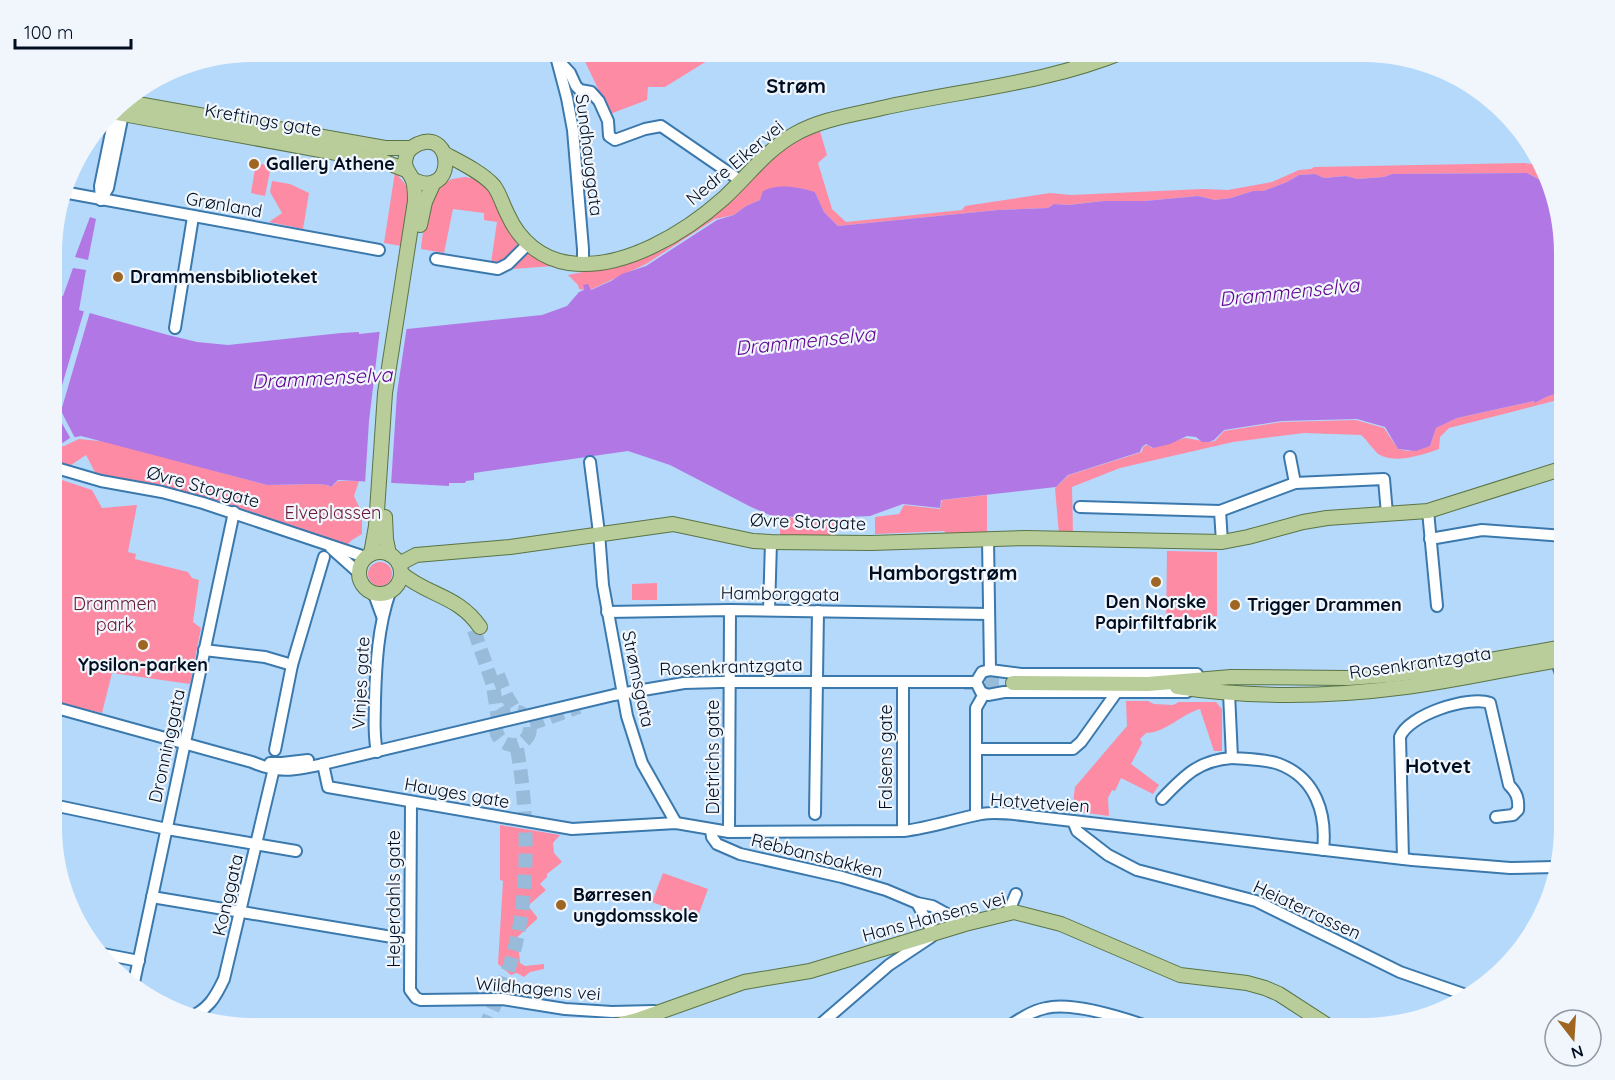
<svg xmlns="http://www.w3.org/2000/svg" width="1615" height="1080" viewBox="0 0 1615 1080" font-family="Quicksand,sans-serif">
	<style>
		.green { fill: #fd8ba4 }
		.water { fill: #b178e5 }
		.pier { fill: #b4d9fb }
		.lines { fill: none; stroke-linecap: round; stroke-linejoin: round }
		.major-tunnel { stroke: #99bbda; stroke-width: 14; stroke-dasharray: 14 7; stroke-linecap: butt }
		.minor-casing { stroke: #3b79ad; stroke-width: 14 }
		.major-casing { stroke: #5a7444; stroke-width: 16 }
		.minor { stroke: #fff; stroke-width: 10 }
		.major { stroke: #b9cd9a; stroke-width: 14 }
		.poi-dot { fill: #9e6622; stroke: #f0f6fc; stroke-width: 2 }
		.labels { text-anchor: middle; stroke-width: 4.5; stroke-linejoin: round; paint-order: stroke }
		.street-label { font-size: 18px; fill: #000e22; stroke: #f0f6fc }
		.poi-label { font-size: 18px; font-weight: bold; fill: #000e22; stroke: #f0f6fc; text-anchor: start }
		.park-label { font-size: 18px; fill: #6a1732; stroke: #f0f6fc }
		.neighbourhood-label { font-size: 20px; font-weight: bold; fill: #000e22; stroke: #f0f6fc }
		.water-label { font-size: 20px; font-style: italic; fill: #600593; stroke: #f0f6fc }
	</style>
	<rect width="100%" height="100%" fill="#b4d9fb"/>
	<g class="green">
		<polygon points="580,51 723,51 665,87 648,87 647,100 610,114"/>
		<polygon points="820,131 827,155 818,163 832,209 846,222 962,210 965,206 1050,193 1071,195 1203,189 1228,190 1272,182 1299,170 1311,169 1314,167 1524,163 1540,165 1546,183 1527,173 1392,174 1384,177 1357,179 1346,176 1324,178 1314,174 1299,175 1287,182 1263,191 1253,191 1231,198 1215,200 1198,196 1145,201 1104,201 1068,205 1054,204 1048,208 998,210 838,226 824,212 815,192 760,200 746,206 734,215 715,219 646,264 590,290 583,285 584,290 579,289 578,285 568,275 632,262 656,252 723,209 774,156 795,141"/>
		<polygon points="256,163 271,166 265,196 251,193"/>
		<polygon points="395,172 410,190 406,224 401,246 384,243"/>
		<path d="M465,177L476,179L488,186L516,240L517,246L505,261L491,263L497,222L484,220V213L453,209L444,253L421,249C424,227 426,191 450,180C454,178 461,178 465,177Z"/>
		<polygon points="272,181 290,184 309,193 303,229 269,222 282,213 270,192"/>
		<polygon points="525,254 531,254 553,266 513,269"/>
		<path d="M1564,391V398L1550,402L1449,428L1440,437L1439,449C1423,455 1392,465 1377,453C1371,447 1367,440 1361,435L1304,433L1233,442L1120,468L1072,487L1073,534H1059L1055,488L1069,475L1142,452L1143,447L1147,445L1152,448L1185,438L1209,442L1215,441L1224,431L1282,422L1356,420L1384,428L1398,449L1408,451L1430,446L1436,428L1457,418L1534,401L1535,403L1546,397Z"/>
		<polygon points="79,439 109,442 267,485 316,484 328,485 331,487 338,481 359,481 354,496 362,513 362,534 352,540 347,545 220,501 158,486 97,476 86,455 68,467 53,461 53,447 64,446"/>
		<polygon points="53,477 92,490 102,508 137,505 128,552 136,554 135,559 188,572 192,578 199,580 193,622 201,628 190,684 112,673 102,713 81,708 80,710 53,702"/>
		<polygon points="987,495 987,535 947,535 944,531 875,534 875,517 899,514 904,505 940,509 942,500"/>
		<polygon points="780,517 834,519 834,537 780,537"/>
		<polygon points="1167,551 1217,552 1217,616 1201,616 1200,629 1166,629"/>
		<circle cx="380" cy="574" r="12"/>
		<polygon points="657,583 657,600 632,600 632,584"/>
		<path d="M1126,701H1148L1154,704L1173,705L1179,702H1216L1222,709V751H1214L1200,709C1182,714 1165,733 1146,733L1140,739L1142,743L1131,764L1159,785L1153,794L1121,778L1115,791L1112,790L1108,798L1109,816L1072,811L1075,787L1127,726Z"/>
		<polygon points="500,825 560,835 553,843 554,853 562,862 547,874 547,877 540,884 546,890 530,904 529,907 537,917 537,919 511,943 519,952 520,963 525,966 544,964 544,969 530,972 524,977 517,973 511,975 498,964 503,881 500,880"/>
		<polygon points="663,873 708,889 697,919 652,902"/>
	</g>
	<g class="water">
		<path d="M1527,173L1546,183L1564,240V391L1546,397L1535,403L1534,401L1457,418L1436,428L1430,446L1416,451L1398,449L1385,427L1357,419L1282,421L1224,430L1214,440L1209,442H1202L1196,437L1187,436L1170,444L1153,448L1146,444L1142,447L1140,452L1068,475L1056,487L941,500L940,508L903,504L870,516L827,518L772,516L751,507L670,465L628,451L474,473V480L466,481L465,483H449V486L338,480L331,487L328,485L316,484L267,485L81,436L70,438L61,444L53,442V297L63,296L73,268L86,270L79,310L168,335L197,342L228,345L341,333L359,332V334L542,315L567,306L579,292L584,290L583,285L588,284L591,290L611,281L622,274L646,266L717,220L734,215L746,206L760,200L763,191C778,183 799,187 815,192L824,212L838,226L998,210L1048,208L1054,204L1068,205L1104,201H1145L1198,196L1215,200L1231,198L1253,191H1263L1287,182L1299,175L1315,174L1324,178L1346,176L1357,179L1384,177L1392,174Z"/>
		<polygon points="90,217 96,219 88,260 75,257"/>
	</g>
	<g class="pier">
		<polygon points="84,311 90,312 61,411 76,440 72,441 59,418 53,416 53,411 55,409"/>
		<polygon points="407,326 397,393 391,485 365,484 369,421 380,329"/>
	</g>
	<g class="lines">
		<g class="major-tunnel">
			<polyline points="474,630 493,685 498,720"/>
			<polyline points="498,675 507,697 516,711"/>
			<polyline points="964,683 1013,683"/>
			<circle cx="513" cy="728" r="17"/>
			<polyline points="530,724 579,707"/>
			<path d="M484,1029C496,1002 508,975 515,947C530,888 528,803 516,744"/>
		</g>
		<defs>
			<g id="minor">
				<polyline points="1074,51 1076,69"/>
				<polyline points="556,58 570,73 576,86 580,90 591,92 599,101 608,121 609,136 615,140 645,129 661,126 741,181"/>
				<polyline points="557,60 567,98 573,130 583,249 583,264"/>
				<polyline points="63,192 379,250"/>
				<polyline points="101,200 100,186 113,123 119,107"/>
				<polyline points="101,200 108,188 123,114 123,108"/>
				<polyline points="436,259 498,269 508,264 528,244"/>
				<polyline points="175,328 193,217"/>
				<polyline points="1290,457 1295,483"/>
				<polyline points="590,462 599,533 603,585 627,716 642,763 676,823"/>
				<polyline points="53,467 101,481 162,492 203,503 365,557"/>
				<polyline points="1080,507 1220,511 1222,542"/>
				<polyline points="1220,511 1295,483 1384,479 1387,514"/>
				<polyline points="1428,511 1437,606"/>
				<polyline points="988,539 990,670"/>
				<polyline points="1430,539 1482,530 1564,536"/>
				<polyline points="331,548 359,573"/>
				<polyline points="374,594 382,616"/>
				<polyline points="769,610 771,542"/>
				<polyline points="607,612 730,610 989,614"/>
				<polyline points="204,650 265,657 292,665"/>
				<polyline points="1554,654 1564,682"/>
				<polyline points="1187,692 1004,692 988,695 981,692 976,682 982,672 990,670 1021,674 1197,674"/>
				<path d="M1229,693L1232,758C1247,759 1265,759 1279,764C1316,778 1327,814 1323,850"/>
				<path d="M53,707L252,762C279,774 295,770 323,764L614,695L684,683L720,682H976"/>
				<polyline points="976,749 1073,749 1081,742 1116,693"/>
				<polyline points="275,750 292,665 324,557"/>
				<path d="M377,752C373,734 375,717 375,700C376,663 378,627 390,592"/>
				<polyline points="270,763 282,763 308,760"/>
				<path d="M323,764L328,787L572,829L676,823L729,832L903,831C930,828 955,819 981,814C1000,811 1020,815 1038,817L1412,860L1510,868L1554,867"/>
				<path d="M1162,799C1184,776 1199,760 1232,758"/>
				<polyline points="411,802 410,990 416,998 421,1000 502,999 565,1009 612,1012 654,1011"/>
				<polyline points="53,805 167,829 296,851"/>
				<polyline points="815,814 818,611"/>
				<polyline points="976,815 976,708 984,694"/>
				<polyline points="1073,821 1077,831 1086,838 1108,855 1137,870 1256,901 1400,972 1469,996"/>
				<polyline points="711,830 712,837 717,844 740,854 842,877 886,890 917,903 932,906 965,924"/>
				<polyline points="903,831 903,683"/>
				<polyline points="729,832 730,610"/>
				<path d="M1403,859L1400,737C1408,715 1469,695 1490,703L1509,785C1517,793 1519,799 1518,810L1513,815L1496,817"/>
				<polyline points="152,897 410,940"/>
				<polyline points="1008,913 1016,894"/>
				<polyline points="103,954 139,961"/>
				<polyline points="133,987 234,512"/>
				<path d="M188,1018C208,1010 215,998 224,979L275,764"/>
				<polyline points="815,1029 889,965 931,937 933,933 917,903"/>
				<path d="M1005,1029C1018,1020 1031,1011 1046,1008C1074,1001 1127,1019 1155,1029"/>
			</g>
			<g id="major">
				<polyline points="121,101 385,148 410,148"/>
				<polyline points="112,112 385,162 406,170"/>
				<path d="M445,154C460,162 483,173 494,186C500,194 503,206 508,215C519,240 541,259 569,263C623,271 686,232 724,198C748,176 766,150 795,134C821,119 853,115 882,108C963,90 1048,83 1125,51"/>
				<polyline points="420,225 425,202 434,182"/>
				<polyline points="385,517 386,539 389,554"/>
				<circle cx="380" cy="573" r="21"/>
				<path d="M371,554L376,526L385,393L415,201C415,194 415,184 412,178C408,171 403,166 406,157C407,150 412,147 418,144C455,128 456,202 412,179"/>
				<polyline points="399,564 416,555 510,547 673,524 753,541 771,542 871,543 1026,538 1222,542 1248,537 1303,522 1327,518 1428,511 1564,468"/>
				<path d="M401,573C428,596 458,595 480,627"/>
				<polyline points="1013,683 1148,684 1231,677 1348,678 1390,675 1439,669 1564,647"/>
				<path d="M1177,687C1252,698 1330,697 1406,687C1459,680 1511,668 1564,659"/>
				<polyline points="603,1029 637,1020 744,982 810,971 965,924 1014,912 1061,924 1180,975 1247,983 1265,988 1279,994 1333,1029"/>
			</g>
		</defs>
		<use href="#minor" class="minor-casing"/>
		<use href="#major" class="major-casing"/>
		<use href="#minor" class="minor"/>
		<use href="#major" class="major"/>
	</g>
	<g class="poi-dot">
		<circle cx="254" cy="164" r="6"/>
		<circle cx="118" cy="277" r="6"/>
		<circle cx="1156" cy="582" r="6"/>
		<circle cx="1235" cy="605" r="6"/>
		<circle cx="143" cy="645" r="6"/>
		<circle cx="561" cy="905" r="6"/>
	</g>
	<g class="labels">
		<g class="street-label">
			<text transform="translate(263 120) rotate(10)" y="6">Kreftings gate</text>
			<text transform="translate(589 155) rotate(83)" y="6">Sundhauggata</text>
			<text transform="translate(735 163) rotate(-40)" y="6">Nedre Eikervei</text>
			<text transform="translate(224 205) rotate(10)" y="6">Grønland</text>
			<text transform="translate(203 487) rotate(15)" y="6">Øvre Storgate</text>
			<text transform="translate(808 522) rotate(2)" y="6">Øvre Storgate</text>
			<text transform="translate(780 594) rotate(1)" y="6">Hamborggata</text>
			<text transform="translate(1420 663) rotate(-8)" y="6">Rosenkrantzgata</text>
			<text transform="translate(731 667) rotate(-2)" y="6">Rosenkrantzgata</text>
			<text transform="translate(638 679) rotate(78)" y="6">Strømsgata</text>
			<text transform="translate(361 683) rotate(-87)" y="6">Vinjes gate</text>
			<text transform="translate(167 746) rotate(-78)" y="6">Dronninggata</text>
			<text transform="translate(713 757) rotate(-90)" y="6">Dietrichs gate</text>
			<text transform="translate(886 757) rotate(-90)" y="6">Falsens gate</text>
			<text transform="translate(457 793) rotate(10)" y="6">Hauges gate</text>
			<text transform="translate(1040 803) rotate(4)" y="6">Hotvetveien</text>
			<text transform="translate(817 856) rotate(14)" y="6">Rebbansbakken</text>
			<text transform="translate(228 895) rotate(-77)" y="6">Konggata</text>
			<text transform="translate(394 899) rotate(-90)" y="6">Heyerdahls gate</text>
			<text transform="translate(1307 910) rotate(25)" y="6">Heiaterrassen</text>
			<text transform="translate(934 917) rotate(-15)" y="6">Hans Hansens vei</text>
			<text transform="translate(538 989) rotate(5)" y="6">Wildhagens vei</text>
		</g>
		<g class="poi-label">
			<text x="266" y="170">Gallery Athene</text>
			<text x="130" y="283">Drammensbiblioteket</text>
			<text x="1156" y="608" text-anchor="middle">Den Norske<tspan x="1156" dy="21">Papirfiltfabrik</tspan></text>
			<text x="1247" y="611">Trigger Drammen</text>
			<text x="143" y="671" text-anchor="middle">Ypsilon-parken</text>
			<text x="573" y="901">Børresen<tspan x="573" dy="21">ungdomsskole</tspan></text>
		</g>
		<g class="park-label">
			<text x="333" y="519">Elveplassen</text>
			<text x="115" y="610">Drammen<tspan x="115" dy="21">park</tspan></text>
		</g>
		<g class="neighbourhood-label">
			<text x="796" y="93">Strøm</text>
			<text x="943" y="580">Hamborgstrøm</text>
			<text x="1438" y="773">Hotvet</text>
		</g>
		<g class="water-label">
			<text transform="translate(1289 292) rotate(-6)" y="7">Drammenselva</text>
			<text transform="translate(805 341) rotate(-6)" y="7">Drammenselva</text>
			<text transform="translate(322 378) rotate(-3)" y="7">Drammenselva</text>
		</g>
	</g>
	<path d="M0 0H1615V1080H0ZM253 62H1363A191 191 0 0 1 1554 253V827A191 191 0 0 1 1363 1018H253A191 191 0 0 1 62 827V253A191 191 0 0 1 253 62Z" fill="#f0f6fc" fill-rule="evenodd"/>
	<g transform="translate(1573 1038) rotate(163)"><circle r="28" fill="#f0f6fc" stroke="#9099a5" stroke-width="1.5"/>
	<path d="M0-4.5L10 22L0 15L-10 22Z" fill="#9e6622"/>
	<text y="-9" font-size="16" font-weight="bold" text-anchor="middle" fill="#000e22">N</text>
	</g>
	<path d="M15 39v9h116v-9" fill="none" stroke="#000e22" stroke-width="3"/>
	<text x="24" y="39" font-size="18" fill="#000e22" stroke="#f0f6fc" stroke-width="4.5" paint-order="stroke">100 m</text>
</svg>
